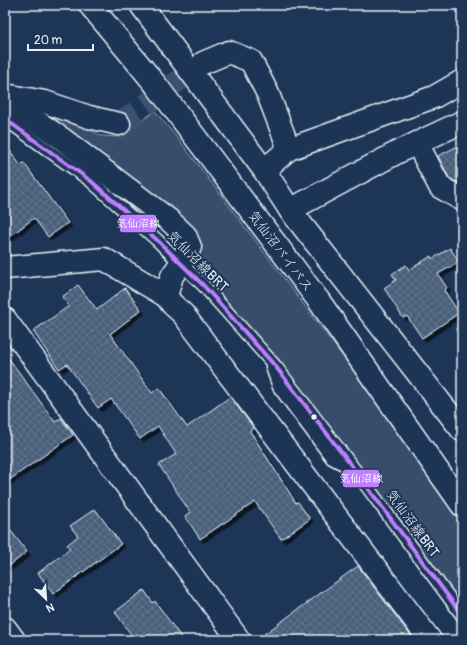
<svg xmlns="http://www.w3.org/2000/svg" width="467" height="645" viewBox="0 0 467 645" font-family="Pangolin,'Klee One',sans-serif">
	<style>
		.green { fill: #374d6c; stroke: #909fb2 }
		.building { fill: url(#building-cross-hatch); stroke: #e8f1f8; filter: url(#shadow) }
		.lines { fill: none; stroke-linecap: round; stroke-linejoin: round }
		.tertiary-tunnel { stroke: #3b516f; stroke-width: 22; stroke-dasharray: 22 11; stroke-linecap: butt }
		.service-casing { stroke: #e8f1f8; stroke-width: 15 }
		.minor-casing { stroke: #e8f1f8; stroke-width: 25 }
		.tertiary-casing { stroke: #e8f1f8; stroke-width: 25 }
		.trunk-casing { stroke: #e8f1f8; stroke-width: 25 }
		.service { stroke: #1d3557; stroke-width: 12 }
		.minor { stroke: #1d3557; stroke-width: 22 }
		.tertiary { stroke: #1d3557; stroke-width: 22 }
		.trunk { stroke: #1d3557; stroke-width: 22 }
		.bus-1-casing { stroke: #1d3557; stroke-width: 7 }
		.bus-1 { stroke: #bf80ff; stroke-width: 4 }
		.bus-dot { fill: #e8f1f8; stroke: #1d3557; stroke-width: 1.5 }
		.labels { text-anchor: middle; stroke-width: 4; stroke-linejoin: round; paint-order: stroke }
		.street-label { font-size: 14px; fill: #e8f1f8; stroke: #1d3557 }
		.line-badge { stroke: #1d3557; stroke-width: 1.5 }
		.badge-label { font-size: 11px; text-anchor: middle; font-weight: bold; fill: #fff }
	</style>
	<defs>
		<pattern id="building-cross-hatch" width="8" height="8" patternUnits="userSpaceOnUse"><rect width="8" height="8" fill="#495e7a"/><path d="M0 0l8 8M0 8l8-8" fill="none" stroke="#63768e"/></pattern>
		<filter id="shadow"><feDropShadow dx="3.5" dy="3.5" stdDeviation="0" flood-color="#0009"/></filter>
	</defs>
	<rect width="100%" height="100%" fill="#1d3557"/>
	<filter id="ink" filterUnits="userSpaceOnUse"><feTurbulence type="fractalNoise" baseFrequency=".025" numOctaves="2"/><feDisplacementMap in="SourceGraphic" scale="8" xChannelSelector="R" yChannelSelector="G"/><feConvolveMatrix kernelMatrix="1 2 1 2 8 2 1 2 1" color-interpolation-filters="sRGB"/></filter>
	<g filter="url(#ink)">
		<polygon class="green" points="155,111 186,149 397,428 462,522 462,609 189,264 196,249 82,142 58,122 56,117 63,115 101,136 119,137"/>
		<g class="building">
			<polygon points="5,143 20,165 24,163 68,223 48,237 34,218 5,240"/>
			<polygon points="456,147 462,158 462,185 449,178 438,156"/>
			<polygon points="450,248 459,262 438,274 447,288 444,290 459,313 422,338 407,316 403,318 384,288 396,280 392,274 406,265 409,270 431,256 432,259"/>
			<polygon points="78,285 97,310 125,288 141,310 110,334 152,393 159,388 187,427 230,397 254,428 250,431 296,503 298,502 310,519 281,539 255,502 200,539 185,516 190,512 159,465 176,454 158,426 140,439 111,399 98,408 67,364 59,369 33,331 69,306 62,297"/>
			<polygon points="5,353 55,422 61,418 73,435 5,483"/>
			<polygon points="95,509 121,544 53,594 38,573 70,549 67,545 78,536 70,526"/>
			<polygon points="5,523 27,552 5,569"/>
			<polygon points="358,566 414,640 256,640"/>
			<polygon points="144,590 153,603 155,601 183,640 135,640 115,612"/>
		</g>
		<g class="lines">
			<polyline class="tertiary-tunnel" points="119,124 203,63"/>
			<defs>
				<g id="service">
					<polyline points="5,119 91,181 157,240 204,286 276,367 354,469 462,615"/>
					<polyline points="272,367 279,387 332,458 351,468"/>
				</g>
				<g id="minor">
					<polyline points="141,5 264,170 290,210 462,430"/>
					<polyline points="5,100 61,138 169,220 185,235 190,247 181,263 172,276 166,296 172,304 183,314 430,640"/>
					<polyline points="417,143 440,187 461,199 462,199"/>
					<polyline points="264,170 289,149 434,97 462,81"/>
					<polyline points="290,210 398,152 462,122"/>
					<polyline points="5,268 104,259 166,296"/>
					<polyline points="5,319 239,640"/>
					<polyline points="5,628 14,640"/>
				</g>
				<g id="tertiary">
					<polyline points="203,63 229,52 251,61 268,94 289,149"/>
					<polyline points="5,95 45,102 89,117 119,124"/>
				</g>
				<polyline id="trunk" points="90,5 156,85 319,301 462,505"/>
			</defs>
			<use href="#service" class="service-casing"/>
			<use href="#minor" class="minor-casing"/>
			<use href="#tertiary" class="tertiary-casing"/>
			<use href="#trunk" class="trunk-casing"/>
			<use href="#service" class="service"/>
			<use href="#minor" class="minor"/>
			<use href="#tertiary" class="tertiary"/>
			<use href="#trunk" class="trunk"/>
			<defs>
				<polyline id="bus-1" points="5,119 91,181 157,240 204,286 276,367 354,469 462,615"/>
			</defs>
			<use href="#bus-1" class="bus-1-casing"/>
			<use href="#bus-1" class="bus-1"/>
		</g>
	</g>
	<circle class="bus-dot" cx="314" cy="417" r="3.5"/>
	<g class="labels">
		<g class="street-label">
			<text transform="translate(281 251) rotate(53)" y="5">気仙沼バイパス</text>
			<text transform="translate(198 261) rotate(45)" y="5">気仙沼線BRT</text>
			<text transform="translate(413 523) rotate(54)" y="5">気仙沼線BRT</text>
		</g>
	</g>
	<g class="line-badge">
		<rect x="119" y="214" width="38" height="19" rx="4" fill="#bf80ff"/>
		<rect x="342" y="469" width="38" height="19" rx="4" fill="#bf80ff"/>
	</g>
	<g class="badge-label">
		<text x="138" y="227">気仙沼線</text>
		<text x="361" y="482">気仙沼線</text>
	</g>
	<rect width="467" height="645" fill="none" stroke="#1d3557" stroke-width="20"/>
	<rect x="10" y="10" width="447" height="625" fill="none" stroke="#e8f1f8" stroke-width="1.5" filter="url(#ink)"/>
	<g transform="translate(46 599) rotate(155)" stroke="#1d3557" stroke-width="3" paint-order="stroke">
	<path d="M0-3L7 15L0 10L-7 15Z" fill="#e8f1f8"/>
	<text y="-6" font-size="11" font-weight="bold" text-anchor="middle" fill="#e8f1f8">N</text>
	</g>
	<path d="M28 44v6h65v-6" fill="none" stroke="#e8f1f8" stroke-width="2"/>
	<text x="34" y="44" font-size="12" fill="#e8f1f8" stroke="#1d3557" stroke-width="3" paint-order="stroke">20 m</text>
</svg>
